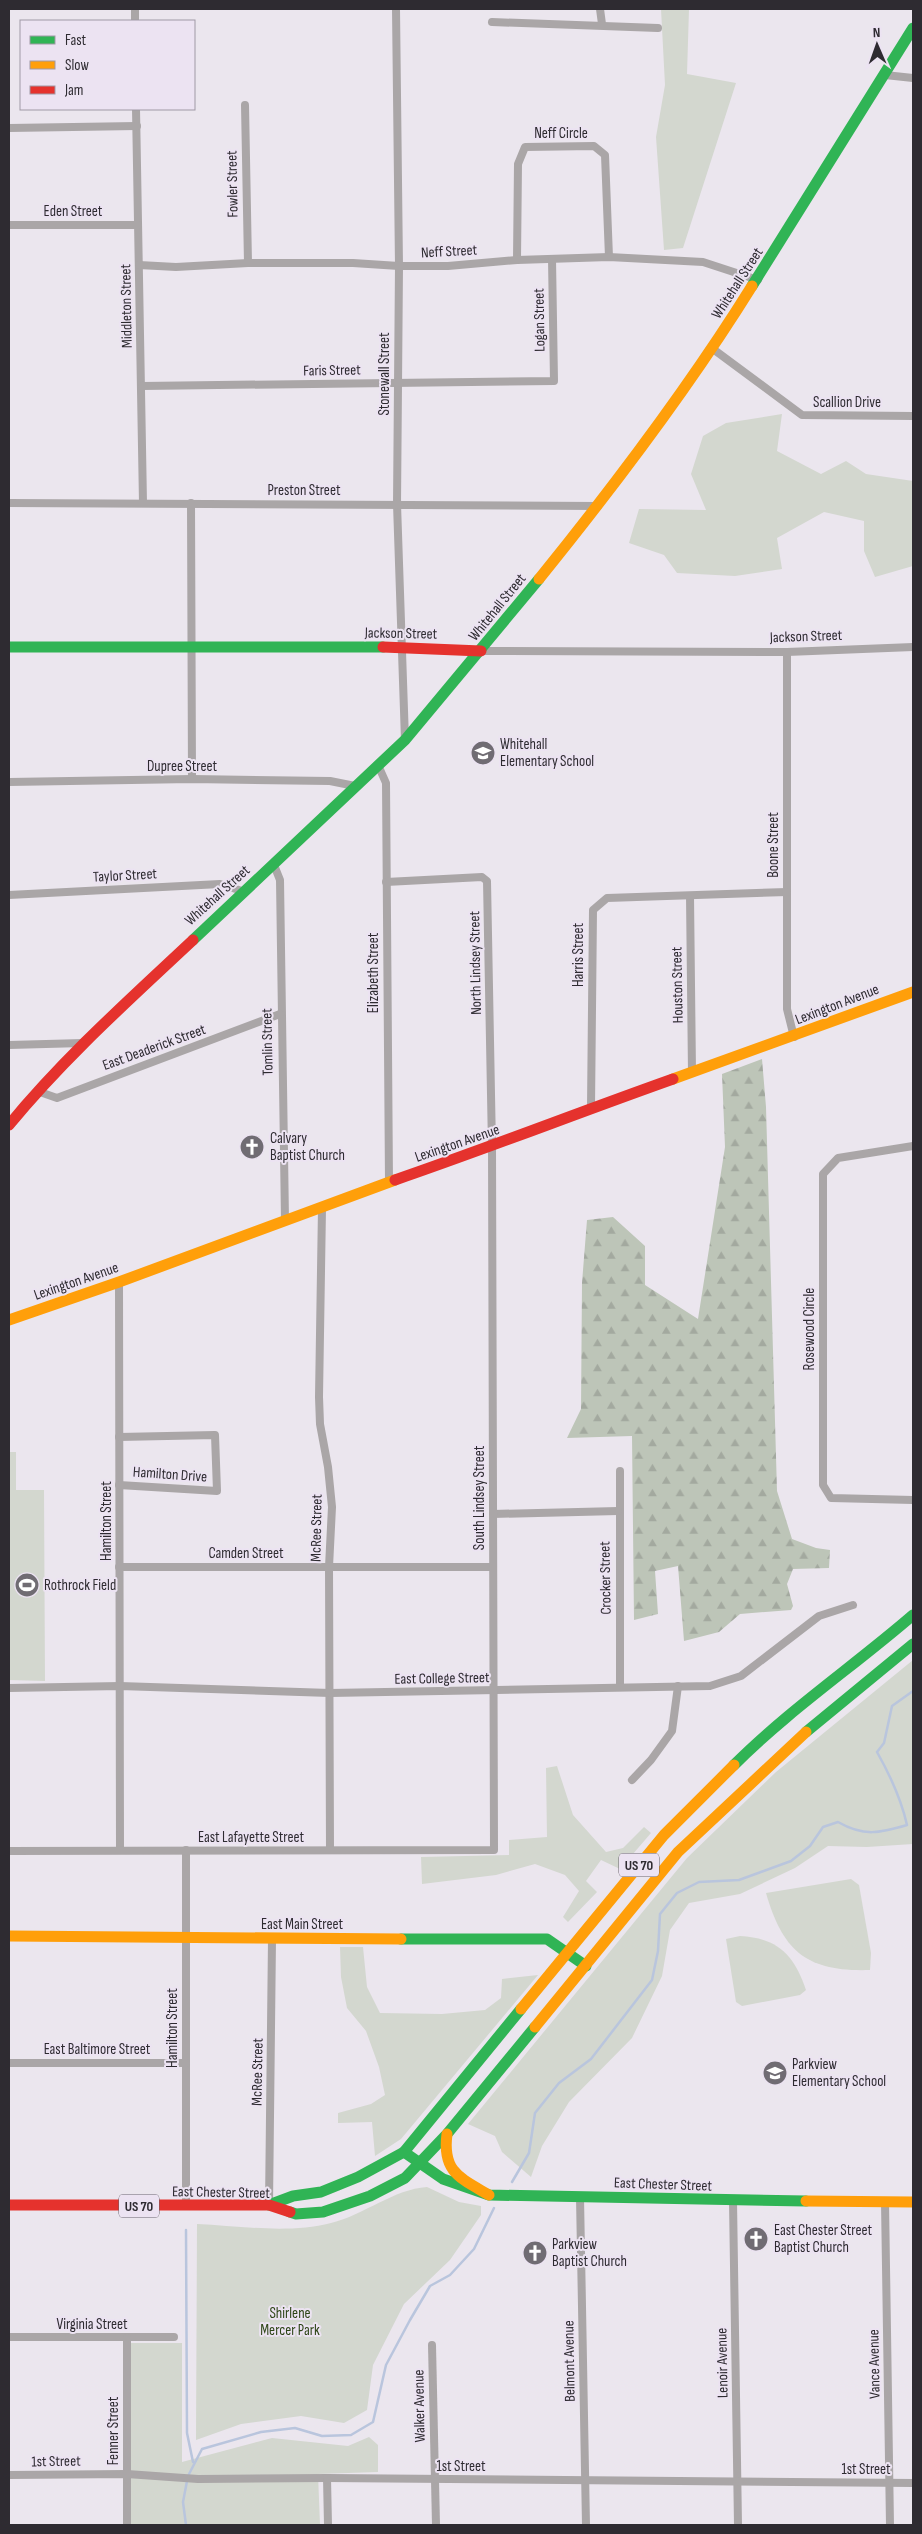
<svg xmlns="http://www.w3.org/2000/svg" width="922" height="2534" viewBox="0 0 922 2534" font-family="'Sofia Sans Condensed',sans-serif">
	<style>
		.green { fill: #d3d7cf }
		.forest { fill: url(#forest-firs) }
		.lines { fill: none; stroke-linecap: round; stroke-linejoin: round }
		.stream { stroke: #b9c5dd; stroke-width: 2.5 }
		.street { stroke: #aaa6a7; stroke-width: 8 }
		.fast { stroke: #30b455; stroke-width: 11 }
		.slow { stroke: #ff9f0a; stroke-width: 11 }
		.jam { stroke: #e5322d; stroke-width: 11 }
		.labels { text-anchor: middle; stroke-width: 4; stroke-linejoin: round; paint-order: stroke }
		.shield { fill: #ece3f2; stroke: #67626b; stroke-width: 1 }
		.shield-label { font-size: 14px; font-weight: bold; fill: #2e2b31 }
		.street-label { font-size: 15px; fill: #2e2b31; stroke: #ece3f2 }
		.poi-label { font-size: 15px; fill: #2e2b31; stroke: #ece3f2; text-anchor: start }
		.park-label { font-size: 15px; fill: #2d4516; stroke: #ece3f2 }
	</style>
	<defs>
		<pattern id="forest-firs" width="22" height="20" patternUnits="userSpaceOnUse" patternTransform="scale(1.25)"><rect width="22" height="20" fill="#bdc5b8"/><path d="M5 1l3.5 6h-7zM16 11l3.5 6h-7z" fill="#a3a99f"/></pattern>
	</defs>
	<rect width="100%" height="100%" fill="#ebe6ee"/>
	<g class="green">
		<polygon points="661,9 689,9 687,74 736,83 683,248 664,250 656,137 665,85"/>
		<polygon points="782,414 777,451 821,474 846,461 866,474 913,481 913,566 875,577 864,551 864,521 824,512 777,538 782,569 735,576 677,573 664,555 629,543 639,509 706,510 691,474 703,436 726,423"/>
		<polygon points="9,1452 16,1452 16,1490 44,1490 45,1681 9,1680"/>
		<polygon points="913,1660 913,1844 867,1847 828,1846 795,1868 740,1894 689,1903 670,1930 662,1976 632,2038 569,2102 542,2146 531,2177 502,2152 495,2136 468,2124 687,1858 776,1772"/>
		<polygon points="557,1766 573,1815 606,1852 623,1848 644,1827 651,1833 620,1869 601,1860 586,1881 597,1892 568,1922 563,1917 579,1891 565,1875 535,1864 496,1875 422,1884 421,1857 509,1855 509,1840 547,1837 546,1768"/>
		<path d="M851,1879L859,1885L871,1953L870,1970C807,1972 783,1952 766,1893Z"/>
		<path d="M740,1936C778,1938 794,1955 806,1990L800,1995L742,2006L736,2002L726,1939Z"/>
		<polygon points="340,1947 363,1947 367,1987 380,2013 442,2014 485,2010 501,1998 502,1979 538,1975 401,2139 375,2156 372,2122 338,2123 338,2113 371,2104 385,2095 379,2067 366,2031 347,2008 341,1977"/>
		<path d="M427,2187L459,2202L481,2206V2215L450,2260L404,2304L373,2365L367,2410L344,2423L301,2416L241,2424L196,2440L197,2224C241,2226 288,2234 331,2223C364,2215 394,2189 427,2187Z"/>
		<polygon points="131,2343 182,2343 182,2462 272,2438 348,2446 369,2437 378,2445 378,2472 318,2474 320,2525 130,2525"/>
	</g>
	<polygon class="forest" points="762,1059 766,1107 777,1491 792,1539 816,1548 830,1550 829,1568 793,1569 787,1584 793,1606 791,1610 740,1614 719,1632 684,1641 678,1566 655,1571 658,1614 634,1620 632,1436 567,1438 581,1409 582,1283 587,1220 613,1217 645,1246 645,1285 698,1319 725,1147 722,1074"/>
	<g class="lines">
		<g class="stream">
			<path d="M512,2182L529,2153L535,2113L559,2083L591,2059L652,1980L658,1951L660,1914L677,1893L699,1882L739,1880L791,1861L810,1846L823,1827L838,1822C864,1837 880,1833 907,1825C901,1798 890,1775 877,1752L884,1743L892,1706L913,1691"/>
			<polyline points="186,2230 187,2433 193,2462"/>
			<polyline points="188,2476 202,2449 261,2432 295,2428 322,2436 351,2435 373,2422 386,2365 410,2320 430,2286 450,2275 474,2249 494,2208"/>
			<polyline points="186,2525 183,2502 187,2481"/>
		</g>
		<g class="street">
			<polyline points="135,9 135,21"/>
			<polyline points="396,9 399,266 397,504 405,740"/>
			<polyline points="600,9 602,24"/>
			<polyline points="492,22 658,28"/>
			<polyline points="885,75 913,78"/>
			<polyline points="245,105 248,263"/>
			<polyline points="136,109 143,503"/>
			<polyline points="9,128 137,126"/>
			<polyline points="9,225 138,225"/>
			<polyline points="517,260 518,164 525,147 594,146 605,155 609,257"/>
			<polyline points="139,265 176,267 248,263 353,263 399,266 448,266 517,260 609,257 703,262 758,280"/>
			<polyline points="713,349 802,415 913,416"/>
			<polyline points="142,386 554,381 552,259"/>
			<polyline points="9,503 598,506"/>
			<polyline points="191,503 192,779"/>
			<polyline points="481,651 787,652 913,647"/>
			<polyline points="787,652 787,1009 794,1037"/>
			<polyline points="378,765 386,783 389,1182"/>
			<polyline points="9,782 192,779 330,781 355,786"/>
			<polyline points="274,865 280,880 285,1220"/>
			<polyline points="9,895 220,884 242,891"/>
			<polyline points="690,896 692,1073"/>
			<polyline points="9,1045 83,1043"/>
			<polyline points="37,1091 57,1098 280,1014"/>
			<polyline points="591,1108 593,910 607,898 787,892"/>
			<polyline points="913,1146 838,1158 823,1174 823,1485 831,1498 913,1500"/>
			<polyline points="322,1208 319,1397 320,1424 328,1467 332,1507 329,1567 330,1850"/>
			<polyline points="119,1282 120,1850"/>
			<polyline points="119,1437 215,1435 217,1491 119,1485"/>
			<polyline points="620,1471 620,1686"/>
			<polyline points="493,1514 618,1511"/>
			<polyline points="119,1567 493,1567"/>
			<polyline points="9,1688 120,1686 330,1693 710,1686 741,1676 819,1616 853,1605"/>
			<polyline points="632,1780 651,1760 672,1731 678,1686"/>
			<polyline points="186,1850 186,2206"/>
			<polyline points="9,1851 494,1850 492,1147 487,881 482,877 386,882"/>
			<polyline points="9,2063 186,2063"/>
			<polyline points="580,2197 586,2525"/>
			<polyline points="733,2201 738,2525"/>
			<polyline points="885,2202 890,2525"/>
			<polyline points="269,2205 272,1939"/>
			<polyline points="9,2337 174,2337"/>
			<polyline points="127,2338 127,2525"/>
			<polyline points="432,2345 436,2525"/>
			<polyline points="9,2475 127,2474 198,2479 327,2478 913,2483"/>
			<polyline points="327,2478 328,2525"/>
		</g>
		<g class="fast">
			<polyline points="752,286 913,28"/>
			<polyline points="9,647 383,647"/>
			<polyline points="193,940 405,740 539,579"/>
			<polyline points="806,1732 913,1644"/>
			<path d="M734,1765C789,1710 854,1666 913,1615"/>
			<polyline points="401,1939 547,1939 586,1966"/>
			<polyline points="404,2152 443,2179 489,2195 806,2201"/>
			<polyline points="269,2205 293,2196 321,2192 358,2177 404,2152 521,2009"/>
			<polyline points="290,2212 296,2214 323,2212 370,2196 405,2178 447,2134 535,2027"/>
		</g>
		<g class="slow">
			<path d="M539,579C615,485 688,389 752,286"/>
			<polyline points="673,1079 913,992"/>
			<polyline points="9,1320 119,1282 395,1180"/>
			<polyline points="9,1936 401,1939"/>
			<polyline points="521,2009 664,1835 734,1765"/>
			<polyline points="535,2027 678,1852 806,1732"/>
			<path d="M447,2134C442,2172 460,2178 489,2195"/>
			<polyline points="806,2201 913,2202"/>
		</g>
		<g class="jam">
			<polyline points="383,647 481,651"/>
			<path d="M9,1125C64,1058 129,1000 193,940"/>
			<path d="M395,1180C488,1148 580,1112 673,1079"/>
			<polyline points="9,2205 269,2205 290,2212"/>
		</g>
	</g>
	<defs>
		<symbol id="school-disc" viewBox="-11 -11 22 22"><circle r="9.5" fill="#706c73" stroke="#ece3f2"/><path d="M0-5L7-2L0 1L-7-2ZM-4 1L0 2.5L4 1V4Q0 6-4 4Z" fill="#fff"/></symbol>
		<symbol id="church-disc" viewBox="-11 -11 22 22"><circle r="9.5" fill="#706c73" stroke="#ece3f2"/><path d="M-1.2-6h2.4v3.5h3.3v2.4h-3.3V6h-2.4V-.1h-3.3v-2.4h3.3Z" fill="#fff"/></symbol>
		<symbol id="stadium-disc" viewBox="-11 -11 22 22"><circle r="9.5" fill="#706c73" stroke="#ece3f2"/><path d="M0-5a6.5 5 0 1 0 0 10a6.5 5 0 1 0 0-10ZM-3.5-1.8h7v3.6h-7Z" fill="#fff"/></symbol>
	</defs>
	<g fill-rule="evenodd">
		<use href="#school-disc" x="469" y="739" width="28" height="28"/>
		<use href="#church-disc" x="238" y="1133" width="28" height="28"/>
		<use href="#stadium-disc" x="13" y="1571" width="28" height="28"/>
		<use href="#school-disc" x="761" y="2059" width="28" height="28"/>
		<use href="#church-disc" x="742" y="2225" width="28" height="28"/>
		<use href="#church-disc" x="521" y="2239" width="28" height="28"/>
	</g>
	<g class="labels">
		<g class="shield">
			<rect x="619" y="1853.5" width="40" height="23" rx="4"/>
			<rect x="119" y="2194.5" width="40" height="23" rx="4"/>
		</g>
		<g class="shield-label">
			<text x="639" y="1870">US 70</text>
			<text x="139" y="2211">US 70</text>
		</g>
		<g class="street-label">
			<text x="561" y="138">Neff Circle</text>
			<text transform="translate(232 184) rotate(-91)" y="5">Fowler Street</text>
			<text x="73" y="216">Eden Street</text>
			<text transform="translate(449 251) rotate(-3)" y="5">Neff Street</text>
			<text transform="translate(737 283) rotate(-57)" y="5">Whitehall Street</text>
			<text transform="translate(126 306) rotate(-91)" y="5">Middleton Street</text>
			<text transform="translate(539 320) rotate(-91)" y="5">Logan Street</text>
			<text transform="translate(332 370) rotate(-1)" y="5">Faris Street</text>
			<text transform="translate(384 374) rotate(-90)" y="5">Stonewall Street</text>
			<text x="847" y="407">Scallion Drive</text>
			<text x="304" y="495">Preston Street</text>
			<text transform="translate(497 607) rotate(-51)" y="5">Whitehall Street</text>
			<text transform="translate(401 633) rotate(1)" y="5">Jackson Street</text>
			<text transform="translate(806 636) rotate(-2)" y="5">Jackson Street</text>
			<text x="182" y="771">Dupree Street</text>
			<text transform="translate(773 845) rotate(-90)" y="5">Boone Street</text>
			<text transform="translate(125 875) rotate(-3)" y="5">Taylor Street</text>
			<text transform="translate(217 895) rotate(-42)" y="5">Whitehall Street</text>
			<text transform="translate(578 955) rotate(-90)" y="5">Harris Street</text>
			<text transform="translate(475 963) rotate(-91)" y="5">North Lindsey Street</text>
			<text transform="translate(373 973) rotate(-90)" y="5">Elizabeth Street</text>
			<text transform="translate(677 985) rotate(-91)" y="5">Houston Street</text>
			<text transform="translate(837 1004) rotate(-21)" y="5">Lexington Avenue</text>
			<text transform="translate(267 1042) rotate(-91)" y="5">Tomlin Street</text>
			<text transform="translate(154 1047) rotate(-20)" y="5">East Deaderick Street</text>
			<text transform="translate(457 1143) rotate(-19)" y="5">Lexington Avenue</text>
			<text transform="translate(76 1281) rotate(-19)" y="5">Lexington Avenue</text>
			<text transform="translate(809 1329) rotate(-90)" y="5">Rosewood Circle</text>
			<text transform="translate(170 1474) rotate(4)" y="5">Hamilton Drive</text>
			<text transform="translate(479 1498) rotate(-90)" y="5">South Lindsey Street</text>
			<text transform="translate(106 1521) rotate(-90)" y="5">Hamilton Street</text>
			<text transform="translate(316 1528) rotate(-89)" y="5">McRee Street</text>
			<text x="246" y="1558">Camden Street</text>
			<text transform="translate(605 1578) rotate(-91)" y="5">Crocker Street</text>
			<text transform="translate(442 1678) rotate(-1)" y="5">East College Street</text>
			<text x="251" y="1842">East Lafayette Street</text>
			<text x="302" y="1929">East Main Street</text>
			<text transform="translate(172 2028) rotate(-90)" y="5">Hamilton Street</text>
			<text x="97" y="2054">East Baltimore Street</text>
			<text transform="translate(257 2072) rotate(-89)" y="5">McRee Street</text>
			<text transform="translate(663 2184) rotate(2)" y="5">East Chester Street</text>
			<text transform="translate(221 2192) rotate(1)" y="5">East Chester Street</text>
			<text x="92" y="2329">Virginia Street</text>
			<text transform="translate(569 2361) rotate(-91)" y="5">Belmont Avenue</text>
			<text transform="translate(722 2363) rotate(-91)" y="5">Lenoir Avenue</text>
			<text transform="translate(874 2364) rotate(-91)" y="5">Vance Avenue</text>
			<text transform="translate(419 2406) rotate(-91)" y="5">Walker Avenue</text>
			<text transform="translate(113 2431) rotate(-90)" y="5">Fenner Street</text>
			<text transform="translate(56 2461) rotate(-1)" y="5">1st Street</text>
			<text x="461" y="2471">1st Street</text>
			<text x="866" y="2474">1st Street</text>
		</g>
		<g class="poi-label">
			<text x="500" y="749">Whitehall<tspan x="500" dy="17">Elementary School</tspan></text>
			<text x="270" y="1143">Calvary<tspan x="270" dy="17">Baptist Church</tspan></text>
			<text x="44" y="1590">Rothrock Field</text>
			<text x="792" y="2069">Parkview<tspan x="792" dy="17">Elementary School</tspan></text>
			<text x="774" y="2235">East Chester Street<tspan x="774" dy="17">Baptist Church</tspan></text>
			<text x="552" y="2249">Parkview<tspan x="552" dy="17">Baptist Church</tspan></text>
		</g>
		<g class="park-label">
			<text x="290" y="2318">Shirlene<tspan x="290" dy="17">Mercer Park</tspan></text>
		</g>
	</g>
	<rect width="922" height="2534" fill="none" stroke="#2e2b31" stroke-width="20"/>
	<rect x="20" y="20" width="175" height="90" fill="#ece3f2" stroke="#a099a5"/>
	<rect x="30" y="36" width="25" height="8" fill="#30b455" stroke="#a099a5"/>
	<text x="65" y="45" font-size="15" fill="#2e2b31">Fast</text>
	<rect x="30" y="61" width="25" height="8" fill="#ff9f0a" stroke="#a099a5"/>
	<text x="65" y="70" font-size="15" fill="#2e2b31">Slow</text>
	<rect x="30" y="86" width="25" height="8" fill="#e5322d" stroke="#a099a5"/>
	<text x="65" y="95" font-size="15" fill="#2e2b31">Jam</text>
	<g transform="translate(877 45) rotate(358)" stroke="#ece3f2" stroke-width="4" paint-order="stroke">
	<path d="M0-4L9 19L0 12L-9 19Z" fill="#2e2b31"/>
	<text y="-8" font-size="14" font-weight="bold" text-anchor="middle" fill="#2e2b31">N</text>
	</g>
</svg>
